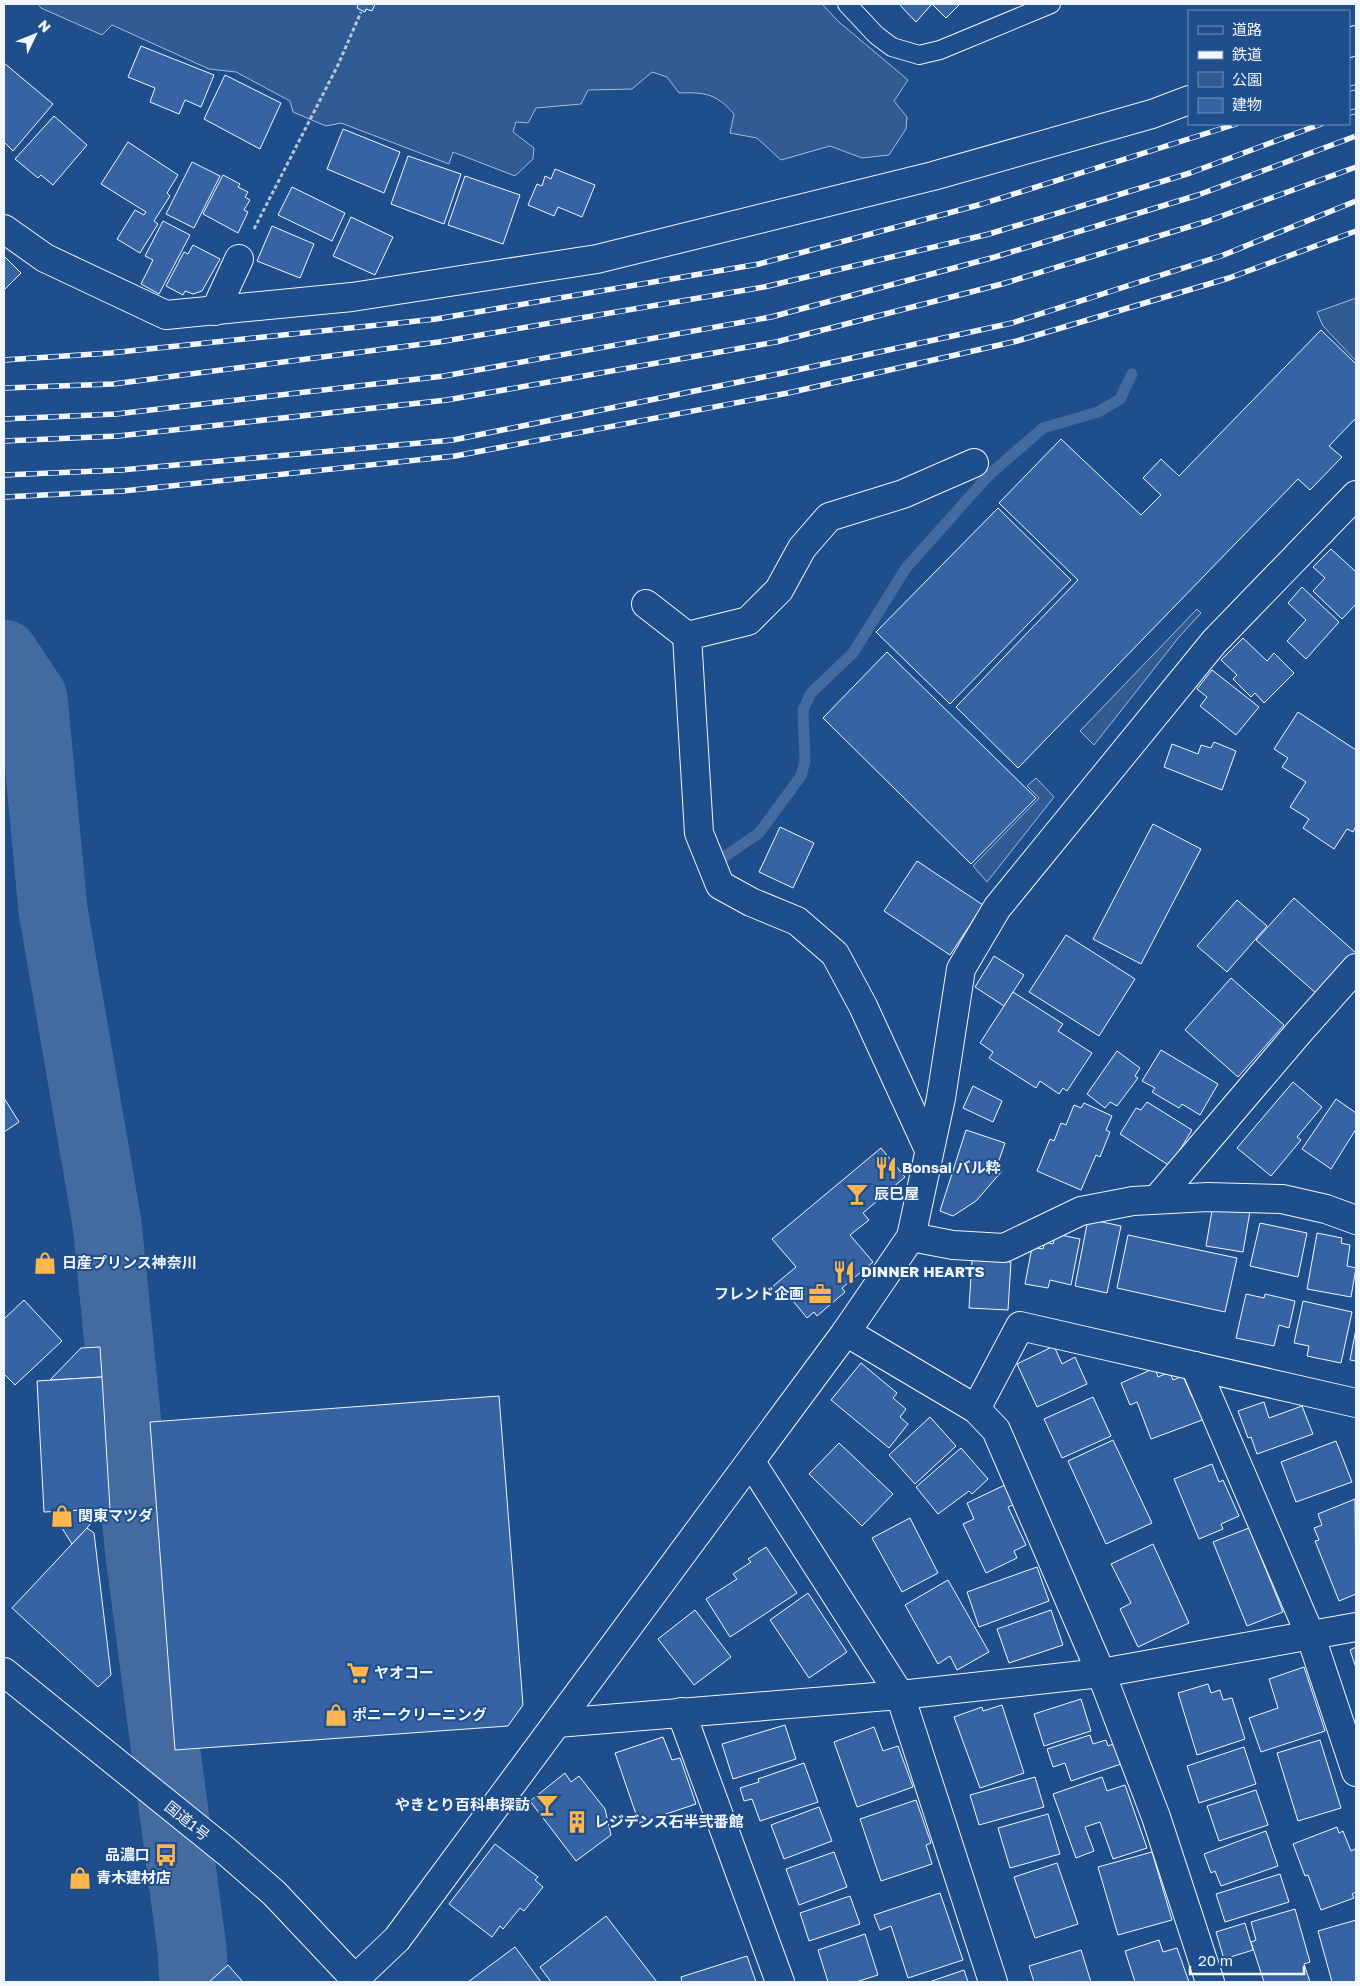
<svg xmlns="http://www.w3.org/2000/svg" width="1360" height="1986" viewBox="0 0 1360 1986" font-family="'Golos Text','Noto Sans JP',sans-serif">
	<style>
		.green { fill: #305b95; stroke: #a8bbd7 }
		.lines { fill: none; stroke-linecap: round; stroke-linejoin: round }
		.stream { stroke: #446ba0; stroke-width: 11 }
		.river { stroke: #446ba0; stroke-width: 69 }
		.building { fill: #3563a3; stroke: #f2f6ff }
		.service-casing { stroke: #f2f6ff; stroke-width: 20 }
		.minor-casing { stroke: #f2f6ff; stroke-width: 30 }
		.tertiary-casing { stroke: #f2f6ff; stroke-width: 30 }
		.trunk-casing { stroke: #f2f6ff; stroke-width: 30 }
		.path { stroke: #b3c4dc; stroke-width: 3; stroke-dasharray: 4 2.5; stroke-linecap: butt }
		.service { stroke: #1f4e8c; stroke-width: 18 }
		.minor { stroke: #1f4e8c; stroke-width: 28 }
		.tertiary { stroke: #1f4e8c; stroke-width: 28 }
		.trunk { stroke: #1f4e8c; stroke-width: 28 }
		.rail-casing { stroke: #f2f6ff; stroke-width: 5.5 }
		.rail { stroke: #1f4e8c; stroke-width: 4; stroke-dasharray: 11; stroke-linecap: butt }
		.labels { text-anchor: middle; stroke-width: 4; stroke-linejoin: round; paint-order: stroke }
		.poi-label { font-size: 15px; font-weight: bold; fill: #f2f6ff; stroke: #1f4e8c; text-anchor: start }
		.street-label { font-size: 15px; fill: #f2f6ff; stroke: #1f4e8c }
	</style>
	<rect width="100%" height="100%" fill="#1f4e8c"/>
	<g class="green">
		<path d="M38,4H822L839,22L908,80L894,101L907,117L906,129L889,155L862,158L830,146L781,160L757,138L730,133L734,114C717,94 705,92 679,93L667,77L652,72L632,89L588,90L581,104L536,108L528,123L516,122L513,132L534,148L533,159L515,176L453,152L449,164L341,123L326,126L293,112L290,101L236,72L209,69L112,25L102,35L41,8Z"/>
		<polygon points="1356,298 1356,361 1323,326 1317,312"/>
		<polygon points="1197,609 1201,613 1179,637 1094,745 1080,731"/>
		<polygon points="1036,778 1054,797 987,882 973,866 1039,798 1027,786"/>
	</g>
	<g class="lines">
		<polyline class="stream" points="724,857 759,833 801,776 805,761 803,710 811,693 853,653 906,568 988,476 1043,428 1098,412 1120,399 1132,374"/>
		<polyline class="river" points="4,654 33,698 53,910 107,1223 140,1555 192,1949 194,1982"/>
	</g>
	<g class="building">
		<polygon points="354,4 375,4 372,11 366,9 365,12 357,8 358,5"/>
		<polygon points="899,4 960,4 946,18 932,4 916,22"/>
		<polygon points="141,46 214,75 201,107 185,100 179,114 150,102 155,88 128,77"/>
		<polygon points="4,63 53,104 13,151 4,142"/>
		<polygon points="225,75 281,103 260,149 204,119"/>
		<polygon points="54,116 87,145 53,185 41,175 38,178 15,159"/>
		<polygon points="343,129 400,152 384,193 327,169"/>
		<polygon points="128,142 178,175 167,193 170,196 154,221 158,224 140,253 117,239 135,210 144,215 146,212 101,184"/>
		<polygon points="408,156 461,174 444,224 391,204"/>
		<polygon points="192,162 220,176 194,228 166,214"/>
		<polygon points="555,169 595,185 582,217 558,207 554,216 528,205 537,184 542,186 545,176 551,179"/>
		<polygon points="223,175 240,184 238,187 248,192 245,197 250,200 244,210 248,212 238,233 203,214"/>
		<polygon points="465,176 520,195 503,244 448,225"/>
		<polygon points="292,187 345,213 332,241 278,215"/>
		<polygon points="351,217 393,237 375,275 333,256"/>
		<polygon points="163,221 190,235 159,294 141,284 153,260 145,256"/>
		<polygon points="272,226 314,244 300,278 257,261"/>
		<polygon points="193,245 220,259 202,291 193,294 185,291 183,295 166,286 184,252 188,254"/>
		<polygon points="4,256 21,273 4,290"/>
		<polygon points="1321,330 1356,364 1356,418 1329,446 1342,457 1310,490 1298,479 1018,768 956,707 1078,580 999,503 1061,439 1141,515 1161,495 1143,478 1161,459 1179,476"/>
		<polygon points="998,508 1071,580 950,704 876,632"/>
		<polygon points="1331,549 1355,571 1356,570 1356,604 1342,619 1313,591 1325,578 1313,567"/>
		<polygon points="1302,587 1339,622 1306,659 1287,641 1306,620 1288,603"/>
		<polygon points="1243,638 1267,661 1274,653 1294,673 1264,703 1255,693 1251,697 1233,679 1237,675 1221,660"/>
		<polygon points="887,652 1036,798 971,864 823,718"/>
		<polygon points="1212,670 1259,707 1236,735 1200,706 1207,697 1197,689"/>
		<polygon points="1298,712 1356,750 1356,826 1353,832 1347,829 1334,849 1303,828 1309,819 1290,807 1306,782 1282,767 1288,758 1274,749"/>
		<polygon points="1214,742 1236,751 1222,790 1164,767 1172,744 1198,754 1201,745 1211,748"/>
		<polygon points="1153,824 1201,849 1141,964 1093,939"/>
		<polygon points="780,827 814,843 793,888 759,872"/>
		<polygon points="917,861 983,905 950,955 884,911"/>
		<polygon points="1294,898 1356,953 1318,995 1256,940"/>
		<polygon points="1237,900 1267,926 1227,972 1197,946"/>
		<polygon points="1066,935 1135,979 1099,1036 1029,992"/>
		<polygon points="994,956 1024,975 1004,1006 975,987"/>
		<polygon points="1231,978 1284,1025 1238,1077 1185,1030"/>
		<polygon points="1013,992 1063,1024 1058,1031 1092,1053 1067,1091 1063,1088 1059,1094 1040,1081 1036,1088 989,1058 993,1052 980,1043"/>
		<polygon points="1161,1050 1218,1084 1200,1115 1182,1104 1179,1108 1152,1092 1155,1088 1142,1081"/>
		<polygon points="1117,1051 1140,1068 1135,1076 1138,1078 1117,1106 1110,1102 1105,1108 1087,1094"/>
		<polygon points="1293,1082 1322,1107 1297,1137 1301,1140 1271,1176 1237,1148"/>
		<polygon points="973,1086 1002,1101 993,1122 963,1108"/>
		<polygon points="4,1098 19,1122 4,1132"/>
		<polygon points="1336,1099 1356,1113 1356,1129 1331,1169 1302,1149"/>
		<polygon points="1147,1102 1192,1130 1170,1166 1120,1134 1136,1108 1141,1110"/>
		<polygon points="1084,1103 1112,1116 1106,1130 1110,1132 1100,1157 1096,1155 1081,1190 1037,1171 1050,1139 1054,1141 1061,1123 1066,1125 1074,1105 1081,1108"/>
		<polygon points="966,1130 1005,1143 996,1169 1002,1171 976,1201 953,1216 940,1211"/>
		<polygon points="881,1148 905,1177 863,1213 869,1220 850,1235 873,1262 842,1288 845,1292 817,1316 814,1312 807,1318 789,1296 783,1301 772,1287 796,1267 772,1239"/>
		<polygon points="1213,1205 1250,1211 1243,1252 1206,1246"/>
		<polygon points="1088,1219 1121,1226 1107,1293 1075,1286"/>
		<polygon points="1260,1223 1307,1233 1298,1277 1250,1266"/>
		<polygon points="1317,1233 1342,1238 1341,1243 1350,1245 1347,1266 1356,1268 1351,1297 1307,1289"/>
		<polygon points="1056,1234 1080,1239 1071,1285 1050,1280 1048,1288 1025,1284 1032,1247 1043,1249 1045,1242 1053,1244"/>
		<polygon points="1128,1235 1237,1258 1225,1312 1117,1288"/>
		<polygon points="972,1260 1011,1262 1008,1310 969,1308"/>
		<polygon points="1246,1294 1264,1298 1265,1294 1295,1301 1289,1328 1279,1325 1274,1346 1236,1338"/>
		<polygon points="24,1300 62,1341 15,1385 4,1374 4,1319"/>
		<polygon points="1303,1301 1352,1312 1341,1363 1307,1356 1309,1346 1294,1343"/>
		<polygon points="1356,1329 1356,1361 1350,1360"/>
		<polygon points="1054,1346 1062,1364 1075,1357 1087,1384 1037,1407 1017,1364"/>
		<polygon points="100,1347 102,1377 50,1380 81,1348"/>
		<polygon points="861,1363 897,1393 893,1398 906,1409 900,1417 908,1424 889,1448 831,1400"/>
		<polygon points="1155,1368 1158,1377 1170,1372 1173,1380 1183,1376 1192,1397 1197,1395 1205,1419 1151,1439 1137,1402 1130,1405 1121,1383"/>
		<polygon points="102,1377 110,1509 44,1512 37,1381"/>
		<polygon points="499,1396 523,1705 508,1726 175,1750 150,1422"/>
		<polygon points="1093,1397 1111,1436 1062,1458 1044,1419"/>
		<polygon points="1264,1402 1269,1418 1302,1406 1313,1434 1257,1454 1251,1437 1248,1438 1238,1411"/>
		<polygon points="930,1417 956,1446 915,1484 889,1455"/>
		<polygon points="1113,1440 1152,1523 1106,1544 1068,1461"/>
		<polygon points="1336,1441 1352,1482 1296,1502 1281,1462"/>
		<polygon points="839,1443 893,1494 862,1526 809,1474"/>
		<polygon points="961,1448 988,1479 972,1494 969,1491 938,1514 916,1487"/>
		<polygon points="1212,1464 1219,1482 1223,1480 1239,1516 1221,1524 1223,1529 1199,1539 1174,1479"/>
		<polygon points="1009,1483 1018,1503 1008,1507 1026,1545 1014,1551 1017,1558 986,1573 963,1524 974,1519 967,1503"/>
		<polygon points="1355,1499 1356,1594 1339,1601 1315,1541 1319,1540 1314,1528 1322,1525 1318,1514"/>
		<polygon points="102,1509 87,1528 72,1544 62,1528 62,1511"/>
		<polygon points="910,1518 938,1573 902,1592 872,1538"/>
		<polygon points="87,1528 94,1533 111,1675 98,1687 12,1608"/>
		<polygon points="1249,1528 1283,1612 1247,1626 1213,1542"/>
		<polygon points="1153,1544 1189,1623 1138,1647 1120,1609 1131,1603 1111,1564"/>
		<polygon points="766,1547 797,1593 730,1637 706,1599 737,1579 733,1574 751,1562 748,1559"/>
		<polygon points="1037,1567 1049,1601 979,1627 967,1592"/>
		<polygon points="948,1580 989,1652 957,1670 950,1656 938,1664 905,1605"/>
		<polygon points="808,1593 847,1652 809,1678 770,1620"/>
		<polygon points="695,1610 731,1657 694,1685 658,1639"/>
		<polygon points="1051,1610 1063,1645 1009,1663 997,1629"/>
		<polygon points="1356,1647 1356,1668 1350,1650"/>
		<polygon points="1304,1667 1325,1731 1261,1752 1249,1718 1278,1708 1269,1679"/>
		<polygon points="1208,1684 1211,1693 1220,1690 1223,1700 1232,1698 1245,1739 1197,1755 1178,1693"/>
		<polygon points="1081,1699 1091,1731 1044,1746 1034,1714"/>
		<polygon points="1002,1705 1024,1773 980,1788 954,1717 982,1707 983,1711"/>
		<polygon points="785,1725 796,1759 733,1779 722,1744"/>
		<polygon points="874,1727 883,1751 898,1746 913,1787 857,1807 834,1742"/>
		<polygon points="1090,1735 1093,1744 1106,1740 1108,1746 1113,1744 1115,1749 1118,1748 1124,1763 1071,1781 1065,1763 1053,1767 1047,1749"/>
		<polygon points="663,1737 672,1760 680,1758 696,1804 639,1823 615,1753"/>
		<polygon points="1320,1740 1341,1808 1298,1821 1277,1753"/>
		<polygon points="1244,1747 1256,1784 1199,1803 1187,1766"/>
		<polygon points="804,1763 818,1802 760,1821 752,1799 744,1801 740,1788 759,1782 758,1779"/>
		<polygon points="565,1773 571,1782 579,1776 605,1809 611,1835 576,1861 530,1801"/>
		<polygon points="1035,1777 1044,1807 979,1825 970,1795"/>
		<polygon points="1102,1777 1107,1791 1125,1785 1147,1848 1113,1859 1100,1822 1085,1827 1094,1851 1076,1858 1053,1794"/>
		<polygon points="1256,1790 1268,1825 1219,1841 1207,1806"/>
		<polygon points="916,1800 931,1843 926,1845 932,1864 881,1881 860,1819"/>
		<polygon points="819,1807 832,1841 784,1859 771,1825"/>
		<polygon points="1048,1814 1060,1854 1010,1868 998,1828"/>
		<polygon points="1337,1827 1339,1833 1343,1831 1351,1851 1355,1849 1356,1853 1356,1892 1352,1894 1354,1898 1321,1910 1308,1875 1305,1876 1293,1844"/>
		<polygon points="1266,1831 1278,1866 1221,1886 1215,1871 1211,1873 1204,1854"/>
		<polygon points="495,1844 538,1877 535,1880 543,1887 524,1911 520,1908 503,1929 500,1926 492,1937 449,1904"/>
		<polygon points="834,1852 847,1887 799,1905 786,1869"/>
		<polygon points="1152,1852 1172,1920 1118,1935 1098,1867"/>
		<polygon points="1057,1863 1078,1924 1035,1938 1014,1877"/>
		<polygon points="1280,1874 1289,1902 1225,1922 1216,1894"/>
		<polygon points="940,1893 963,1960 908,1978 891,1926 880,1930 874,1915"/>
		<polygon points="850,1896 860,1924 809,1941 800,1913"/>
		<polygon points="1295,1909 1310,1962 1304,1964 1310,1982 1264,1982 1251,1942 1256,1940 1251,1922"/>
		<polygon points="606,1916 657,1982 551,1982 540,1967"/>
		<polygon points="1356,1920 1356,1982 1332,1982 1318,1931"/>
		<polygon points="1245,1923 1253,1950 1224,1959 1216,1932"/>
		<polygon points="865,1934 878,1975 856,1982 828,1982 818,1950"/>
		<polygon points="1159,1940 1163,1952 1177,1948 1189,1982 1135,1982 1125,1951"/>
		<polygon points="515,1947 541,1982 468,1982"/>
		<polygon points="1081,1950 1091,1982 1034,1982 1029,1966"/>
		<polygon points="747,1956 756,1982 682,1982 681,1977"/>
		<polygon points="228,1965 243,1982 209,1982"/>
		<polygon points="964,1970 968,1982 929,1982"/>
	</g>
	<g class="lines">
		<defs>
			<polyline id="service" points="847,4 876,35 892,47 919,55 940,50 1051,4"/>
			<g id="minor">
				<polyline points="1349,43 1356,40"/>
				<polyline points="4,229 45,258 166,315 352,297 597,259 933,176 1152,114 1189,100"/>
				<polyline points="215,311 239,259"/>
				<polyline points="646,604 687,636"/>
				<polyline points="929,1150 863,1006 835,954 797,921 751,902 720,885 699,833 687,636 748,621 779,590 802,548 829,517 903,494 974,463"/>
				<polyline points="1157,1199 1299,1032 1356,968"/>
				<polyline points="911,1237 953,1245 1004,1248 1081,1211 1133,1201 1208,1197 1282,1199 1326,1209 1356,1220"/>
				<polyline points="846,1332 976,1409 996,1430 1101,1673 1156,1817 1210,1982"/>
				<polyline points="1195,1366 1311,1637 1356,1772"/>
				<polyline points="976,1409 1020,1326 1356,1403"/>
				<polyline points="751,1462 900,1695 993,1982"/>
				<polyline points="681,1712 780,1982"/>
				<polyline points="557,1723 900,1695 1101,1673 1356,1627"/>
			</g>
			<polyline id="tertiary" points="355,1979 397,1939 846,1332 911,1237 941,1098 961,969 997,908 1214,642 1356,495"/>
			<polyline id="trunk" points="4,1672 227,1852 274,1893 358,1982"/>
		</defs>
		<use href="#service" class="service-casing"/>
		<use href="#minor" class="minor-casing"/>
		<use href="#tertiary" class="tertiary-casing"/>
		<use href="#trunk" class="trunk-casing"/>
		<polyline class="path" points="254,229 338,65 361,12"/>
		<use href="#service" class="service"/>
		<use href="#minor" class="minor"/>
		<use href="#tertiary" class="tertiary"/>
		<use href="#trunk" class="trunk"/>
		<defs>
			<g id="rail">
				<polyline points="1349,89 1356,87"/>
				<polyline points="1349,113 1356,111"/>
				<polyline points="4,360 110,353 436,319 759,264 982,204 1236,124"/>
				<polyline points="4,388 113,384 439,342 764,287 989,234 1190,173 1321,124"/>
				<polyline points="4,419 116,414 444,376 771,317 995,257 1198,195 1356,136"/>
				<polyline points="4,441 118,436 447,400 776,342 1002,284 1208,221 1356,167"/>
				<polyline points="4,475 121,470 453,440 783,373 1012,323 1221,256 1356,201"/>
				<polyline points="4,497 123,491 455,456 788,393 1017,341 1229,278 1356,231"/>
			</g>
		</defs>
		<use href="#rail" class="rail-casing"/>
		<use href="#rail" class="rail"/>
	</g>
	<defs>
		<symbol id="restaurant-bare" viewBox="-9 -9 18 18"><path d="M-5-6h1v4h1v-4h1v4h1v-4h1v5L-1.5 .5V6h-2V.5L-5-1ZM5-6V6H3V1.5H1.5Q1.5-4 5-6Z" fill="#ffb74d" stroke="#1f4e8c" stroke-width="2.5" paint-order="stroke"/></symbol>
		<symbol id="bar-bare" viewBox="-9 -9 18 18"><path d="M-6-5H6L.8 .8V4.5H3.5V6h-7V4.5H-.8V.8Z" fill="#ffb74d" stroke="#1f4e8c" stroke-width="2.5" paint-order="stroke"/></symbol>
		<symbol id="shop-bare" viewBox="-9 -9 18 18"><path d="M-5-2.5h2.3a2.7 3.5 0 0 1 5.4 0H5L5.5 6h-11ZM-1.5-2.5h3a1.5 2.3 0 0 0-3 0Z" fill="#ffb74d" stroke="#1f4e8c" stroke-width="2.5" paint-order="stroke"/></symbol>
		<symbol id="office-bare" viewBox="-9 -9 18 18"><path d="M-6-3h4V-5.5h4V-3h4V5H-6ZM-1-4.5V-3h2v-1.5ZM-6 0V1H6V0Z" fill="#ffb74d" stroke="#1f4e8c" stroke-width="2.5" paint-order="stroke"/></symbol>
		<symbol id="supermarket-bare" viewBox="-9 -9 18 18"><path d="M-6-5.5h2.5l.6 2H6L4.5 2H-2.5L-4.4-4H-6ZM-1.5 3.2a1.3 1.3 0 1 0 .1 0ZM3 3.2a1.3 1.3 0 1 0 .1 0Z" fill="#ffb74d" stroke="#1f4e8c" stroke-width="2.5" paint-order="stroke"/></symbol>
		<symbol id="building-bare" viewBox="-9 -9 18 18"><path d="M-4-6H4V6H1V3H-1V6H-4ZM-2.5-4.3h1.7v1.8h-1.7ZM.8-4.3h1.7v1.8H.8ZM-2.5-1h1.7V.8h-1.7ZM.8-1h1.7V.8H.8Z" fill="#ffb74d" stroke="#1f4e8c" stroke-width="2.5" paint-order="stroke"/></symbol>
		<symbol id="bus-bare" viewBox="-9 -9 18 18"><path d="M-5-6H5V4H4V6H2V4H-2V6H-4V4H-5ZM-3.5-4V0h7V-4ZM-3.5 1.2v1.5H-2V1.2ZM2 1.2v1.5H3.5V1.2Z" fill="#ffb74d" stroke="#1f4e8c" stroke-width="2.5" paint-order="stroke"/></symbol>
	</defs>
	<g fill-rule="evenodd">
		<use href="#restaurant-bare" x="870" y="1152" width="32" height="32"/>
		<use href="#bar-bare" x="841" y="1178" width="32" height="32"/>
		<use href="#shop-bare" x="29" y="1247" width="32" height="32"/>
		<use href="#restaurant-bare" x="828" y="1256" width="32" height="32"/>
		<use href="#office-bare" x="804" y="1278" width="32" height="32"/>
		<use href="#shop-bare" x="46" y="1500" width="32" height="32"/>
		<use href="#supermarket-bare" x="342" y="1657" width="32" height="32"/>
		<use href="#shop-bare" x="320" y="1699" width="32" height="32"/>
		<use href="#bar-bare" x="531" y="1789" width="32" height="32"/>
		<use href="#building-bare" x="561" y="1806" width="32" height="32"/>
		<use href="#bus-bare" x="150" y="1839" width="32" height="32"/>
		<use href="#shop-bare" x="64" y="1862" width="32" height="32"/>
	</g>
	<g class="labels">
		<g class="poi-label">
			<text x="902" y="1173">Bonsai バル粋</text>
			<text x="874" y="1199">辰巳屋</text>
			<text x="62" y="1268">日産プリンス神奈川</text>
			<text x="861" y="1277">DINNER HEARTS</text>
			<text x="804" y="1299" text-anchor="end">フレンド企画</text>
			<text x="78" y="1521">関東マツダ</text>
			<text x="374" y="1678">ヤオコー</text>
			<text x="352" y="1720">ポニークリーニング</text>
			<text x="530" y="1810" text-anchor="end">やきとり百科串探訪</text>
			<text x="594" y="1827">レジデンス石半弐番館</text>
			<text x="150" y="1860" text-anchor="end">品濃口</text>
			<text x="96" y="1883">青木建材店</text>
		</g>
		<g class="street-label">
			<text transform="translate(187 1821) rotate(39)" y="5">国道1号</text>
		</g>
	</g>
	<rect width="1360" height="1986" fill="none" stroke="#f2f6ff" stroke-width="10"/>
	<rect x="1188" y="10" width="162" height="115" fill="#1f4e8c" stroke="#7391ba"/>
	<rect x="1198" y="26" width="25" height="8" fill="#1f4e8c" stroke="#7391ba"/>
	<text x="1232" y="35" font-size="15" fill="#f2f6ff">道路</text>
	<rect x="1198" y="51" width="25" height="8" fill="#f2f6ff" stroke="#7391ba"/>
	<text x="1232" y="60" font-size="15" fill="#f2f6ff">鉄道</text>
	<rect x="1198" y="72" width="25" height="15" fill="#305b95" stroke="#7391ba"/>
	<text x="1232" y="85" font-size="15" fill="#f2f6ff">公園</text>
	<rect x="1198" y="98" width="25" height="15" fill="#3563a3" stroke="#7391ba"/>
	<text x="1232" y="110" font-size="15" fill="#f2f6ff">建物</text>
	<g transform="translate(35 35) rotate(47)" stroke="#1f4e8c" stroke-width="4" paint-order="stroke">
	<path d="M0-4L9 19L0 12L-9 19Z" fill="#f2f6ff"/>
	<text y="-8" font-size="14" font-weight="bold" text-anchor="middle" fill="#f2f6ff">N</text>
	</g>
	<path d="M1190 1966v8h114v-8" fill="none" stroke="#f2f6ff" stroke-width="2.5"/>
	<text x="1198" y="1966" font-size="15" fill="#f2f6ff" stroke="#1f4e8c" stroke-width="4" paint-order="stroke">20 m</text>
</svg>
